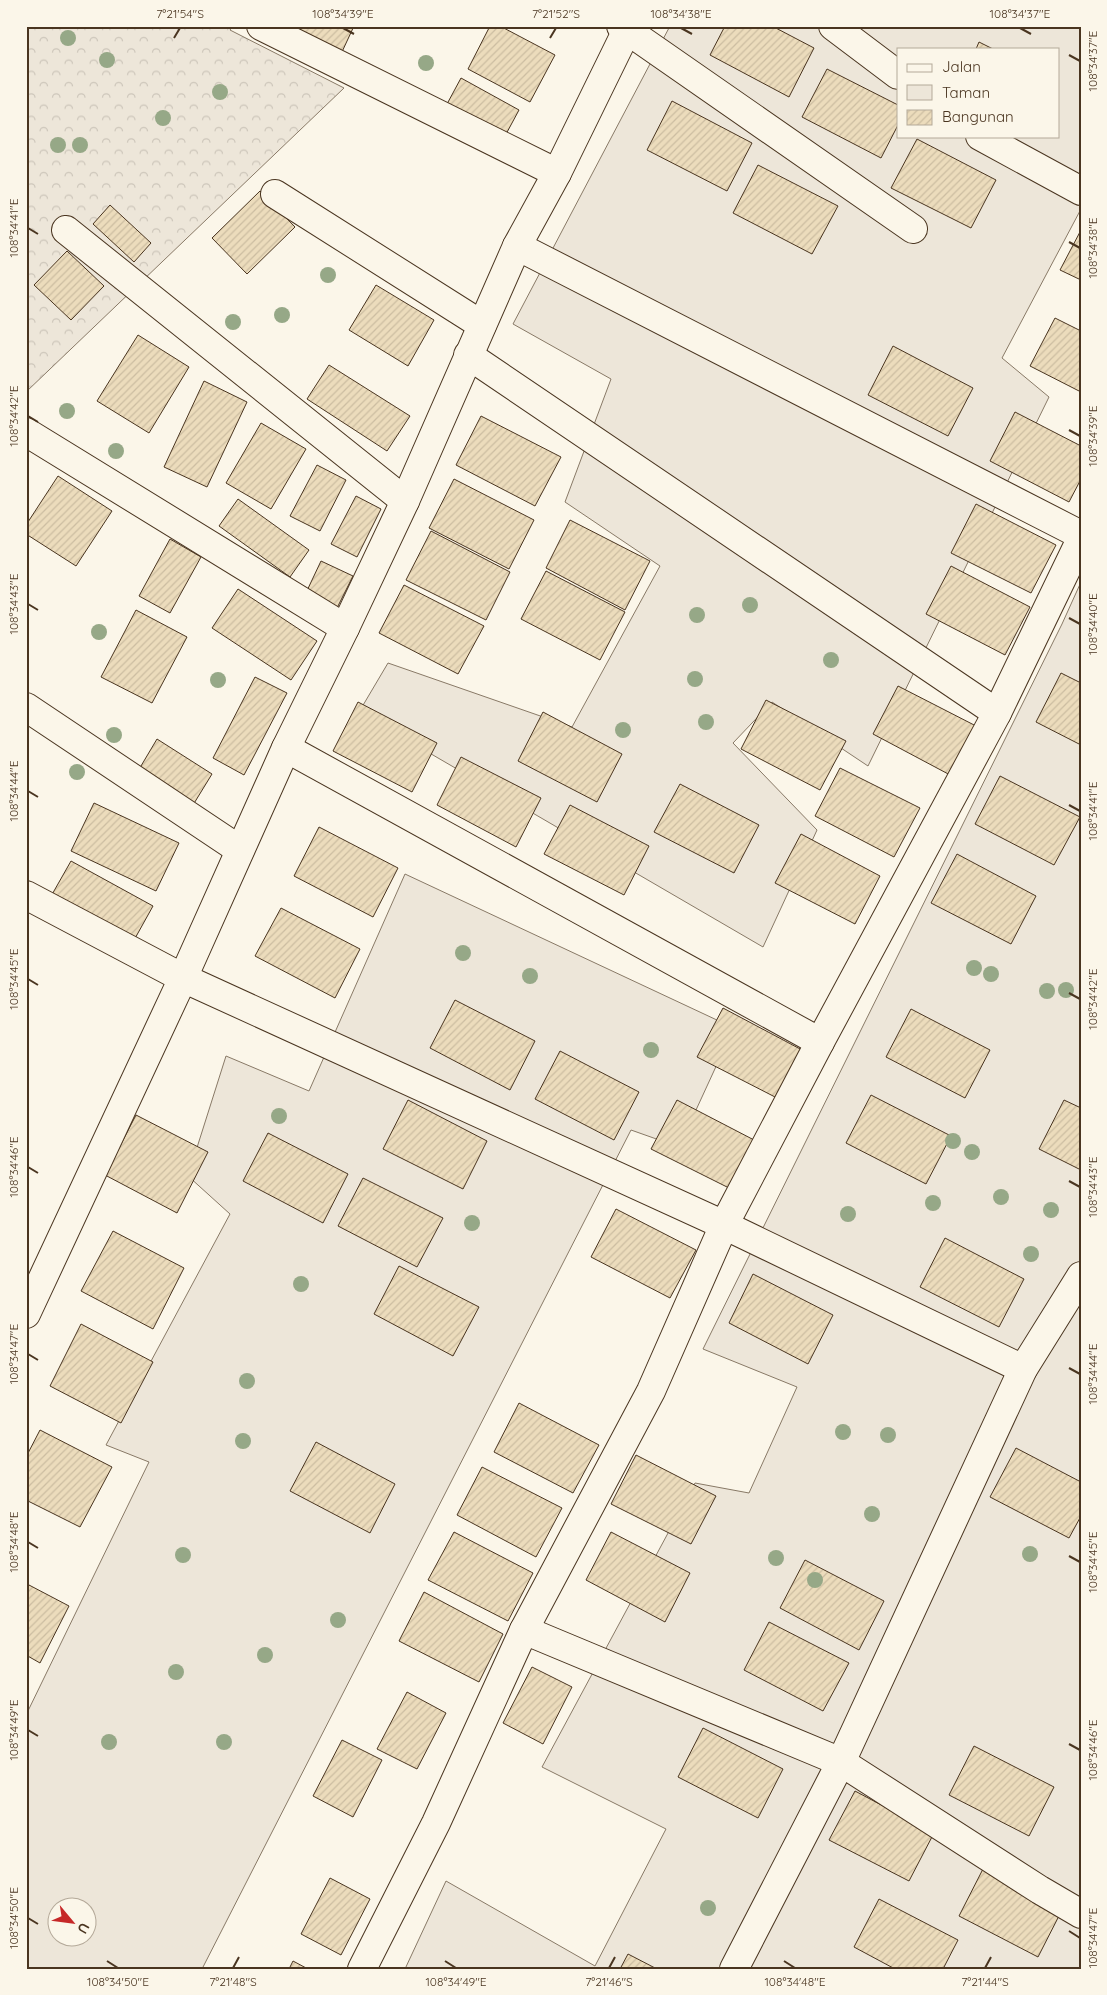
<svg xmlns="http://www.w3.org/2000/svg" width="1107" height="1995" viewBox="0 0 1107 1995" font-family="Quicksand,sans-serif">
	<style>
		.green { fill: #ede6d9; stroke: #887966; fill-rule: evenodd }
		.forest { fill: url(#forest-crowns); stroke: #887966 }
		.building { fill: url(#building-hatch); stroke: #4a3520 }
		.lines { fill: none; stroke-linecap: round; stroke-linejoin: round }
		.minor-casing { stroke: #4a3520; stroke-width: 30 }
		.minor { stroke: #fbf6e9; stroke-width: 28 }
		.tree { fill: #96a887 }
		.ticks { fill: none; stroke: #4a3520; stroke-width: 2 }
		.neatline { fill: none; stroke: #4a3520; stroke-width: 2 }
		.ticks-label { font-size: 12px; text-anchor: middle; fill: #4a3520 }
	</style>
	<defs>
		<pattern id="forest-crowns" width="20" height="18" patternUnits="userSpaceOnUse" patternTransform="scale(1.25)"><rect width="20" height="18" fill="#ede6d9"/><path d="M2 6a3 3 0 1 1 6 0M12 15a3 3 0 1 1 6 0" fill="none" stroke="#cdc6ba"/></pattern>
		<pattern id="building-hatch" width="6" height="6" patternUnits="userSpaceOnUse" patternTransform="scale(1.25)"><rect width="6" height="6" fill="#ecdcbc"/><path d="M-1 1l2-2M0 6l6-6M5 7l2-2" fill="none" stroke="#ccbda1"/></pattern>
	</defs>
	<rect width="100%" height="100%" fill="#fbf6e9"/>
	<g class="green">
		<path d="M670,26H1081V209L1002,358L1049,397L868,766L772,702L733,743L817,830L763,947L359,712L388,663L572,727L660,566L565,502L611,379L513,324ZM898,49H1058V136H898Z"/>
		<polygon points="1081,582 1081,1969 405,1969 446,1881 595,1966 666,1829 542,1767 695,1483 749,1493 797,1387 703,1349 1062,624"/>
		<path d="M405,874L719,1021L736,1023L679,1147L631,1130L202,1969H26V1715L149,1462L106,1445L230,1214L188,1176L226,1056L309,1091ZM58,1908H88V1938H58Z"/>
	</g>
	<polygon class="forest" points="26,26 233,26 230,30 344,88 26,392"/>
	<g class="building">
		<polygon points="286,26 354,26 341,54"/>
		<polygon points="490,26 500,26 555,55 530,102 468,69"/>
		<polygon points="725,26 772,26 814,48 789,97 710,55"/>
		<polygon points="979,42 993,49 976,49"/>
		<polygon points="827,69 898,105 898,125 881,158 802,117"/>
		<polygon points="461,78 519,110 505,136 447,104"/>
		<polygon points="672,101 752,143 727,191 647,150"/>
		<polygon points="917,139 996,180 971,228 891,188"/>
		<polygon points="758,165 838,206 812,254 733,213"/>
		<polygon points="260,191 295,227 247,274 212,238"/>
		<polygon points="110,205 151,243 134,262 93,224"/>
		<polygon points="1081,230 1081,280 1060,270"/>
		<polygon points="67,251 104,286 71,320 34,285"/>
		<polygon points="376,285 434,320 408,366 349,330"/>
		<polygon points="1055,318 1081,331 1081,392 1030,366"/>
		<polygon points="138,335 189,367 149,433 97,401"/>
		<polygon points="893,346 973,388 948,436 868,395"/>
		<polygon points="329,365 410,416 387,451 307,399"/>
		<polygon points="204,381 247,402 207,487 164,467"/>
		<polygon points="1015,412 1081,446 1081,479 1069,502 990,461"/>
		<polygon points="481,416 561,457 535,506 456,465"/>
		<polygon points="261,423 306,449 271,509 226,483"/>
		<polygon points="317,465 346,480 320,531 290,516"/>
		<polygon points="58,476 112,511 76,566 26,534 26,525"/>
		<polygon points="454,479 534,520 509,569 429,528"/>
		<polygon points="356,496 381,509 357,557 331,544"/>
		<polygon points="238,499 309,550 290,577 219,526"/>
		<polygon points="976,504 1056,545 1031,593 951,553"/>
		<polygon points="570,520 650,561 625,610 546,568"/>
		<polygon points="431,531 510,572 486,620 406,580"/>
		<polygon points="170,539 201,557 170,613 139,596"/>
		<polygon points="321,561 353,576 335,612 304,597"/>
		<polygon points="951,566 1030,607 1005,655 926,614"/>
		<polygon points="546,571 625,612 600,660 521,619"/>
		<polygon points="404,585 484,626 458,674 379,633"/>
		<polygon points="238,589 317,641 291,680 212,628"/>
		<polygon points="136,610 187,637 152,703 101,677"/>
		<polygon points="1061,673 1081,683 1081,745 1036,722"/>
		<polygon points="255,677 287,693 244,775 213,758"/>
		<polygon points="898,686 978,727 952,776 873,734"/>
		<polygon points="766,700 846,741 820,790 741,749"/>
		<polygon points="358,702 437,743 412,792 333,751"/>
		<polygon points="543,712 622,754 597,802 518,761"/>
		<polygon points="157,739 212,774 193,805 138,771"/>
		<polygon points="461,757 541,798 516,847 437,805"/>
		<polygon points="840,768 920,808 894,857 815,816"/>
		<polygon points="1000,776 1080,817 1054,865 975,824"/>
		<polygon points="680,784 759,825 734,873 654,832"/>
		<polygon points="94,803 179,843 156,891 71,851"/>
		<polygon points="570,805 649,846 624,895 544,854"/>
		<polygon points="319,827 398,868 373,917 294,876"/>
		<polygon points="801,834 880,876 855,924 775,883"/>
		<polygon points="957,854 1036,896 1011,944 931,903"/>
		<polygon points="71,861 153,906 133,942 50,898"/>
		<polygon points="281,908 360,949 335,998 255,956"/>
		<polygon points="455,1000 535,1041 510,1090 430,1048"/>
		<polygon points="723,1008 802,1050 777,1098 697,1057"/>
		<polygon points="911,1009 990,1050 965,1098 886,1057"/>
		<polygon points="560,1051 639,1092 614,1140 535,1099"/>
		<polygon points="871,1095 951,1136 926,1184 846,1143"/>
		<polygon points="408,1100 487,1141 463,1189 383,1149"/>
		<polygon points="677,1100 756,1141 731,1189 651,1149"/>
		<polygon points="1064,1100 1081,1108 1081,1170 1039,1149"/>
		<polygon points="136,1115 208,1152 177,1213 105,1175"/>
		<polygon points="268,1133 348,1174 323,1223 243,1181"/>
		<polygon points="363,1178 443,1218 417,1267 338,1226"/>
		<polygon points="616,1209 696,1250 670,1298 591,1257"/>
		<polygon points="113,1231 184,1268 153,1329 81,1291"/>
		<polygon points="945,1238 1024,1279 999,1327 920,1287"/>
		<polygon points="399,1266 479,1307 453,1356 374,1314"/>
		<polygon points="753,1274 833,1315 808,1364 729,1323"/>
		<polygon points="81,1324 153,1362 121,1423 50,1386"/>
		<polygon points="519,1403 599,1445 573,1493 494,1452"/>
		<polygon points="40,1430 112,1467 80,1527 26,1500 26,1457"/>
		<polygon points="316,1442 395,1484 370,1533 290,1491"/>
		<polygon points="1016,1448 1081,1482 1081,1516 1069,1538 990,1497"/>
		<polygon points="636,1455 716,1496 691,1544 611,1504"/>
		<polygon points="482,1467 562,1508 536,1557 457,1515"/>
		<polygon points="454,1532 533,1573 508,1621 428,1580"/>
		<polygon points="611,1532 690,1573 665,1622 586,1580"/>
		<polygon points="805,1560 884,1601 859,1650 780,1608"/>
		<polygon points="29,1585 69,1606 40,1663 26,1655 26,1591"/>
		<polygon points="424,1592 503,1634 479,1682 399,1641"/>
		<polygon points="769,1622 849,1663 823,1711 744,1670"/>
		<polygon points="532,1667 572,1687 543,1744 503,1723"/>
		<polygon points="407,1692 446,1713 417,1769 377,1749"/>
		<polygon points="703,1728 783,1769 758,1818 678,1777"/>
		<polygon points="342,1740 382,1760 353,1817 313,1796"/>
		<polygon points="974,1746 1054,1787 1029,1836 949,1795"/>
		<polygon points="855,1791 934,1833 909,1881 829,1840"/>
		<polygon points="984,1867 1063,1908 1038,1957 959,1916"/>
		<polygon points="330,1878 370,1899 341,1955 301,1934"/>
		<polygon points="879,1899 958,1940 943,1969 895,1969 854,1947"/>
		<polygon points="628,1954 657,1969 620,1969"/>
		<polygon points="293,1961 308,1969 289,1969"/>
	</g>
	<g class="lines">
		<defs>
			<g id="minor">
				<polyline points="261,26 557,173"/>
				<polyline points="621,26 913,229"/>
				<polyline points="833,26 898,75"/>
				<polyline points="980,136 1081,191"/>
				<polyline points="275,194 482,325"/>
				<polyline points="66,230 405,501"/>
				<polyline points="517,246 1081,535"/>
				<polyline points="468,355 997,713"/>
				<polyline points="26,432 345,628"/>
				<polyline points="26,707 240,850"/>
				<polyline points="286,748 820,1042"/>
				<polyline points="26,895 183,978 724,1225 1023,1369"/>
				<polyline points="26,1314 183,978 286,748 345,628 405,501 517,246 557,173 629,26"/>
				<polyline points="524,1630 841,1762 1040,1890 1081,1914"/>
				<polyline points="362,1969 436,1823 524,1630 651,1391 724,1225 820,1042 997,713 1081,539"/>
				<polyline points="734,1969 841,1762 1023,1369 1081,1276"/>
			</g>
		</defs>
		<use href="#minor" class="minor-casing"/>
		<use href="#minor" class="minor"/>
	</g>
	<g class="tree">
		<circle cx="68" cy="38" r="8"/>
		<circle cx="107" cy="60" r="8"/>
		<circle cx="426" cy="63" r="8"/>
		<circle cx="220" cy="92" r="8"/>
		<circle cx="163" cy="118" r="8"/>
		<circle cx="58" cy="145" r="8"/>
		<circle cx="80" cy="145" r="8"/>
		<circle cx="328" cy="275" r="8"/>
		<circle cx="282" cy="315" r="8"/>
		<circle cx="233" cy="322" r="8"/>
		<circle cx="67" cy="411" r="8"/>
		<circle cx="116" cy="451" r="8"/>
		<circle cx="750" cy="605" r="8"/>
		<circle cx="697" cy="615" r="8"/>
		<circle cx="99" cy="632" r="8"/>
		<circle cx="831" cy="660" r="8"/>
		<circle cx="695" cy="679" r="8"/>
		<circle cx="218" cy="680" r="8"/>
		<circle cx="706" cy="722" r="8"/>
		<circle cx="623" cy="730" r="8"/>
		<circle cx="114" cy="735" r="8"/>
		<circle cx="77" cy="772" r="8"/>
		<circle cx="463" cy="953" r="8"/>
		<circle cx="974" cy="968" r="8"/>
		<circle cx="991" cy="974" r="8"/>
		<circle cx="530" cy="976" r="8"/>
		<circle cx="1066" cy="990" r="8"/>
		<circle cx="1047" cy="991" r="8"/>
		<circle cx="651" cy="1050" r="8"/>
		<circle cx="279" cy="1116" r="8"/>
		<circle cx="953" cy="1141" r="8"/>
		<circle cx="972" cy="1152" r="8"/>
		<circle cx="1001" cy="1197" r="8"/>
		<circle cx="933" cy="1203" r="8"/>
		<circle cx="1051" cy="1210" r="8"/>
		<circle cx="848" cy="1214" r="8"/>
		<circle cx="472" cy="1223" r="8"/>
		<circle cx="1031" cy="1254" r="8"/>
		<circle cx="301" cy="1284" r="8"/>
		<circle cx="247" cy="1381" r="8"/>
		<circle cx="843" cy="1432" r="8"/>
		<circle cx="888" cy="1435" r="8"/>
		<circle cx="243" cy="1441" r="8"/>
		<circle cx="872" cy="1514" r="8"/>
		<circle cx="1030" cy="1554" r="8"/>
		<circle cx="183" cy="1555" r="8"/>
		<circle cx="776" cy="1558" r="8"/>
		<circle cx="815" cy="1580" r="8"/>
		<circle cx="338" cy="1620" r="8"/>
		<circle cx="265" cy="1655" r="8"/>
		<circle cx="176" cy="1672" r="8"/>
		<circle cx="109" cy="1742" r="8"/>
		<circle cx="224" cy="1742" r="8"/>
		<circle cx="708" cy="1908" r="8"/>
	</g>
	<path class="ticks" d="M343,28L354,34M681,28L692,34M1020,28L1031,34M174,38L180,28M550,38L556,28M1069,55L1080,61M28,228L38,234M1069,242L1080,248M28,416L38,422M1069,430L1080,436M28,604L38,610M1069,618L1080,624M28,791L38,797M1069,805L1080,811M28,979L38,985M1069,993L1080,999M28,1167L38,1173M1069,1181L1080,1187M28,1354L38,1360M1069,1368L1080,1374M28,1542L38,1548M1069,1556L1080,1562M28,1730L38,1736M1069,1744L1080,1750M28,1918L38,1924M1069,1931L1080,1938M107,1961L118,1968M445,1961L456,1968M784,1961L795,1968M233,1968L239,1957M609,1968L615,1957M985,1968L991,1957"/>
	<rect width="1107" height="1995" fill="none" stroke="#fbf6e9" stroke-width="55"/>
	<rect x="897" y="48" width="162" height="90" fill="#fbf6e9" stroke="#b4a999"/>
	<rect x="907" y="64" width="25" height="8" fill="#fbf6e9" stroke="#b4a999"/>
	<text x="942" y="72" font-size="15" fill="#4a3520">Jalan</text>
	<rect x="907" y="85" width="25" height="15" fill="#ede6d9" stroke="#b4a999"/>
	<text x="942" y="98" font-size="15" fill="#4a3520">Taman</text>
	<rect x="907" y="110" width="25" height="15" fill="url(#building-hatch)" stroke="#b4a999"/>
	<text x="942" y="122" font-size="15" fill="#4a3520">Bangunan</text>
	<g transform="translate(72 1922) rotate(119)"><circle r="24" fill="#fbf6e9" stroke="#b4a999"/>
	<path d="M0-4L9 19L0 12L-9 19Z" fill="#c62828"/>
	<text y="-8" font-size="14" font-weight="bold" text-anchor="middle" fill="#4a3520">U</text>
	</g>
	<rect x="28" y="28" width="1052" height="1940" class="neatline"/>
	<g class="ticks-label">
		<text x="180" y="18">7°21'54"S</text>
		<text x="343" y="18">108°34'39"E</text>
		<text x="556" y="18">7°21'52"S</text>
		<text x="681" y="18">108°34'38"E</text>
		<text x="1020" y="18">108°34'37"E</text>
		<text transform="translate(1093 61) rotate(-90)" y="4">108°34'37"E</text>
		<text transform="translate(14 228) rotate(-90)" y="4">108°34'41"E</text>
		<text transform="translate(1093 248) rotate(-90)" y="4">108°34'38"E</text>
		<text transform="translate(14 416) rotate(-90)" y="4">108°34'42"E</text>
		<text transform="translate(1093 436) rotate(-90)" y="4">108°34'39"E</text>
		<text transform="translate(14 604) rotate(-90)" y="4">108°34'43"E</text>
		<text transform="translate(1093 624) rotate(-90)" y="4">108°34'40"E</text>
		<text transform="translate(14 791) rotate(-90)" y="4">108°34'44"E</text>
		<text transform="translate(1093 811) rotate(-90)" y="4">108°34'41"E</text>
		<text transform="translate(14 979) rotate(-90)" y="4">108°34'45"E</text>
		<text transform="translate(1093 999) rotate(-90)" y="4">108°34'42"E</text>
		<text transform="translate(14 1167) rotate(-90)" y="4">108°34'46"E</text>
		<text transform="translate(1093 1187) rotate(-90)" y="4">108°34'43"E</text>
		<text transform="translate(14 1354) rotate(-90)" y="4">108°34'47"E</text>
		<text transform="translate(1093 1374) rotate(-90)" y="4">108°34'44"E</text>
		<text transform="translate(14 1542) rotate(-90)" y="4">108°34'48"E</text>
		<text transform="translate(1093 1562) rotate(-90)" y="4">108°34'45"E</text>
		<text transform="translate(14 1730) rotate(-90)" y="4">108°34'49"E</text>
		<text transform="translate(1093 1750) rotate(-90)" y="4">108°34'46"E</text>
		<text transform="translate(14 1918) rotate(-90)" y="4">108°34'50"E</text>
		<text transform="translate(1093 1938) rotate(-90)" y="4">108°34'47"E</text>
		<text x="118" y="1986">108°34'50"E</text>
		<text x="233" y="1986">7°21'48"S</text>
		<text x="456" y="1986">108°34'49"E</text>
		<text x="609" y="1986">7°21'46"S</text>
		<text x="795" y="1986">108°34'48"E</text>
		<text x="985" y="1986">7°21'44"S</text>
	</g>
</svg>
